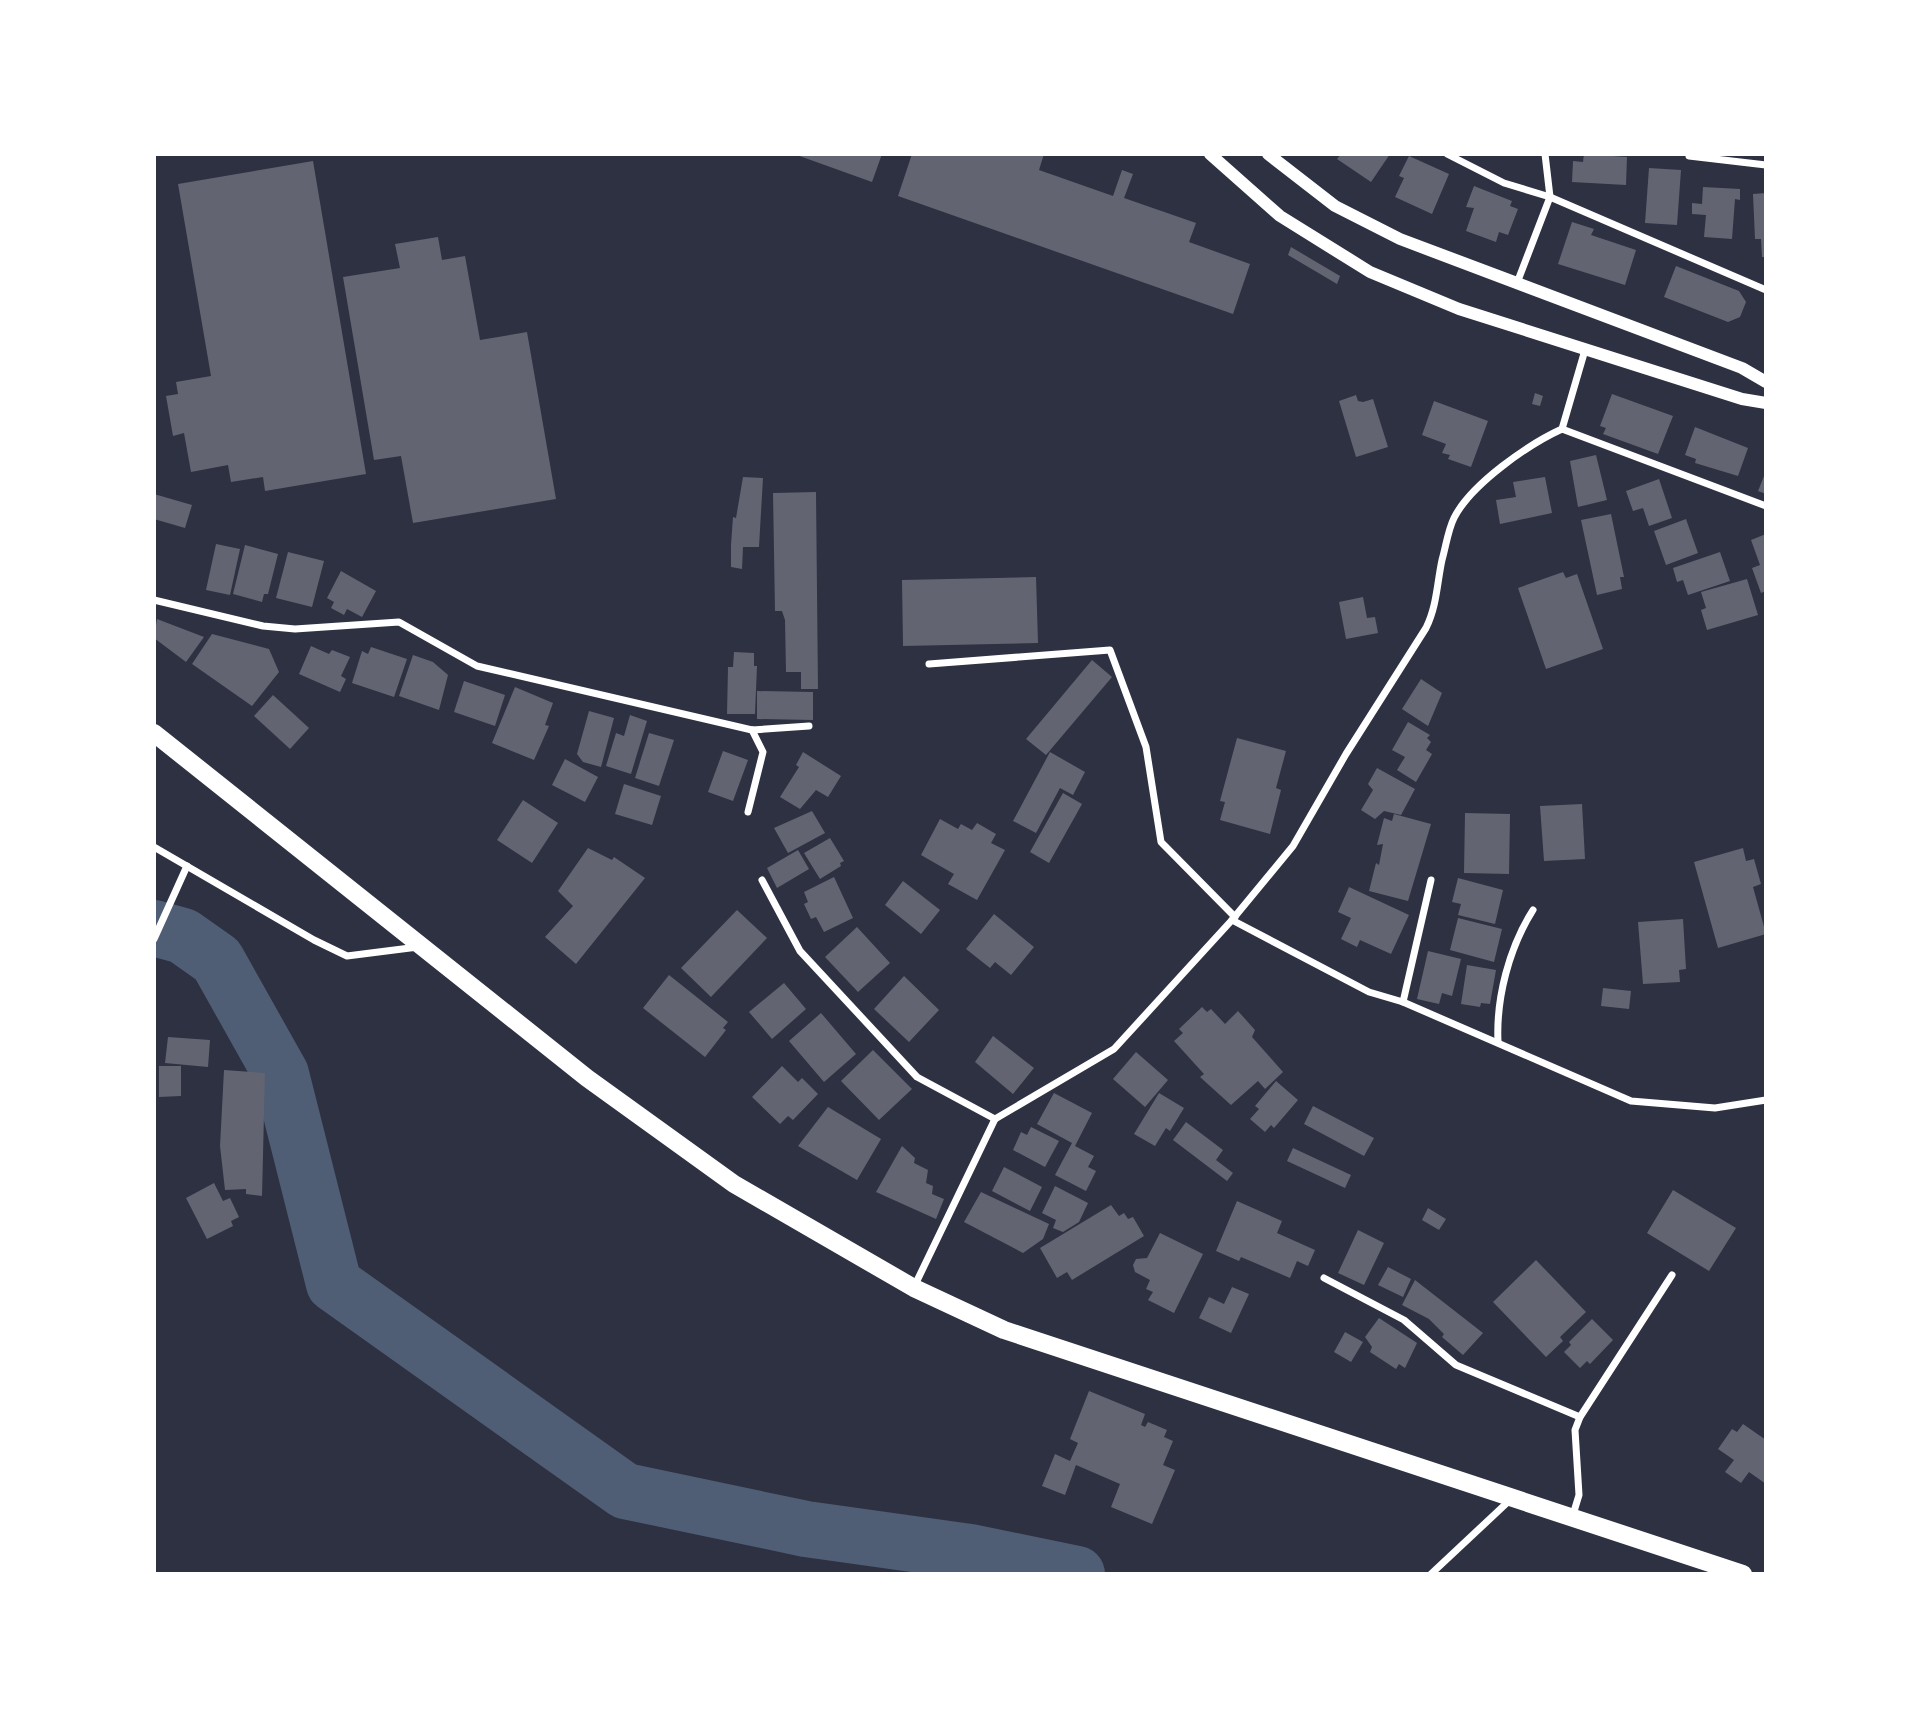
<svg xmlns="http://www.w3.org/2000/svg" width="1920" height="1728" viewBox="0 0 1920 1728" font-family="Roboto,sans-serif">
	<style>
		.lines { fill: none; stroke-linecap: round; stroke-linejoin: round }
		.river { stroke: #4f5d75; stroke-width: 56 }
		.building { fill: #626471 }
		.minor { stroke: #fff; stroke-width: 7 }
		.tertiary { stroke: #fff; stroke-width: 12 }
		.primary { stroke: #fff; stroke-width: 18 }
	</style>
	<rect width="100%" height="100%" fill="#2d3142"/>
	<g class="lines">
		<polyline class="river" points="154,928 183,936 217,960 281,1074 334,1284 625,1491 806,1529 970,1552 1077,1574"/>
	</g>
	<g class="building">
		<polygon points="794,154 882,154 872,182"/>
		<polygon points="912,154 1044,154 1039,170 1113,196 1122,170 1133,174 1124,198 1196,223 1189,242 1250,264 1233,314 898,196"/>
		<polygon points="1341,154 1390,154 1371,182 1337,159"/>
		<polygon points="1584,154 1627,157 1626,185 1572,182 1573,161 1583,162"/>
		<polygon points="1409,156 1449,174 1432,214 1395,197 1404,178 1399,176"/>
		<polygon points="313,161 366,474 265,491 263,477 231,482 228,465 191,472 184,433 173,436 166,396 178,394 176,382 211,376 178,184"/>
		<polygon points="1649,168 1681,170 1677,225 1645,223"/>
		<polygon points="1474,186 1512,201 1510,206 1518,209 1508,235 1499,232 1496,242 1466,231 1474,208 1466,207"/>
		<polygon points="1703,187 1740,189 1740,200 1735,199 1732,239 1704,237 1706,215 1692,214 1692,203 1702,204"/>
		<polygon points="1766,193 1766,257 1762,257 1761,239 1755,239 1753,194"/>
		<polygon points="1572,222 1594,229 1591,235 1636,250 1625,285 1558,264"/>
		<polygon points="438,237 442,260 465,256 480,340 527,332 556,499 413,523 401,456 374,460 343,277 400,268 395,244"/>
		<polygon points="1291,247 1340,276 1337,284 1288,255"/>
		<polygon points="1676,266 1739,291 1746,302 1740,317 1728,322 1664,297"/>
		<polygon points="1535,393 1543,396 1540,406 1532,404"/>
		<polygon points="1612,394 1673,416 1658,454 1603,434 1606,428 1600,426"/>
		<polygon points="1356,395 1358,401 1363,402 1373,399 1388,447 1356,457 1339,401"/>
		<polygon points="1434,401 1488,421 1471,467 1448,459 1450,455 1442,453 1446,444 1422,435"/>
		<polygon points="1695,427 1748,448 1738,476 1695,463 1696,459 1685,455"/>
		<polygon points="1596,455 1607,500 1578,507 1570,461"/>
		<polygon points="1766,471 1766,494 1758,491"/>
		<polygon points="743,477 763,478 759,547 743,547 742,569 731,567 731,545 733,517 736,518"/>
		<polygon points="1545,477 1552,513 1500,524 1496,500 1516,497 1513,482"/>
		<polygon points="1659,479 1672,518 1649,526 1643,508 1633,511 1626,491"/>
		<polygon points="816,492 818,689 801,689 801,672 786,672 785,620 782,611 775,611 773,493"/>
		<polygon points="154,494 192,505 185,528 154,519"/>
		<polygon points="1611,514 1624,577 1620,577 1622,589 1597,595 1581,520"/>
		<polygon points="1686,519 1698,553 1666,565 1654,531"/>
		<polygon points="1766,534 1766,591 1761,593 1752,568 1760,565 1751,540"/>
		<polygon points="216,544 240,549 230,595 206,590"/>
		<polygon points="245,545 278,554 268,594 264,594 262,602 233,594"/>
		<polygon points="288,552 324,561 312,607 276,598"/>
		<polygon points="1720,552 1730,581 1688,595 1683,580 1677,582 1673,568"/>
		<polygon points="341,571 376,591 362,617 347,609 344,615 331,608 334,602 327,598"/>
		<polygon points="1563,572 1566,578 1577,574 1603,649 1546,669 1518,588"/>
		<polygon points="1036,577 1038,643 903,646 902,580"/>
		<polygon points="1747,579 1758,615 1707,630 1701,610 1706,608 1701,592"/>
		<polygon points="1363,597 1367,618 1375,617 1378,633 1346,639 1339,602"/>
		<polygon points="157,619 204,637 186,662 154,638"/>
		<polygon points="212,634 269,649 279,672 252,706 192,664"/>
		<polygon points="311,646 329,654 332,650 350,657 341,676 346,679 340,692 299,674"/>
		<polygon points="371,647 407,659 394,697 352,683 362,651 368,654"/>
		<polygon points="734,652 754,653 754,666 757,666 755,714 727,714 728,667 733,667"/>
		<polygon points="413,655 433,662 448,675 439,710 399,696"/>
		<polygon points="1092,660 1112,677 1046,755 1026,739"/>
		<polygon points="1421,679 1442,693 1428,726 1402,709"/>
		<polygon points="464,681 505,695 495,726 454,712"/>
		<polygon points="515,687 553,703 545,725 549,726 534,760 492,743"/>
		<polygon points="757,691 813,692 813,720 757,719"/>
		<polygon points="273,695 309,728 290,749 254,716"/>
		<polygon points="589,711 614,718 601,767 583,762 577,754"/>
		<polygon points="630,715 647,721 631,774 606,766 616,733 624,736"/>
		<polygon points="1408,722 1430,735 1427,738 1431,742 1426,750 1432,754 1416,782 1397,770 1405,757 1392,750"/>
		<polygon points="649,733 674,740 659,786 635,778"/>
		<polygon points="1237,738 1286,751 1276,788 1281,790 1270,834 1220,820 1225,802 1220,801"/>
		<polygon points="723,751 748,760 733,801 708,792"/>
		<polygon points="803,752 841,776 828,797 816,790 800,809 780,797 799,767 796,765"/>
		<polygon points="1050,752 1085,772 1073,795 1060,788 1036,833 1013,821"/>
		<polygon points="565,759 598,777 585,802 552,785"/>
		<polygon points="1377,768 1415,789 1401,815 1384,811 1375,819 1361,810 1373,790 1368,784"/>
		<polygon points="624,784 661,796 652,825 615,814"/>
		<polygon points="1063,793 1082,804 1049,863 1030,852"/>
		<polygon points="523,800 558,823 532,863 497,840"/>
		<polygon points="1582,804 1585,859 1544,861 1540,806"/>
		<polygon points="812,811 825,833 788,853 774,828"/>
		<polygon points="1465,813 1510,814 1509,874 1464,873"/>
		<polygon points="1394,814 1431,824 1408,901 1369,891 1376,863 1379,865 1383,844 1377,845 1384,818 1392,821"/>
		<polygon points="940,819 958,829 961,824 972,830 977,823 996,834 991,843 1005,850 977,900 948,884 954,874 921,855"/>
		<polygon points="830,838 844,861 840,863 841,866 820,879 804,853"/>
		<polygon points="588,848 612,860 614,857 645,878 576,964 545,937 573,906 558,891"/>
		<polygon points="1743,848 1746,861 1754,859 1761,884 1753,887 1766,934 1718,948 1694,862"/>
		<polygon points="798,850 809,869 777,888 767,868"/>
		<polygon points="834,877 853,918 824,932 816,917 811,919 804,904 808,902 804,892"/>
		<polygon points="1458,878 1503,890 1495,924 1458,915 1461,904 1452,902"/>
		<polygon points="903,881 940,910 921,934 885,905"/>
		<polygon points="1349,887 1409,915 1391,954 1360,940 1357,947 1341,939 1351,918 1338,912"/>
		<polygon points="737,910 767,938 711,997 681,968"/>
		<polygon points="994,914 1034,947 1011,975 995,962 990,968 966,949"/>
		<polygon points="1458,918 1502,929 1494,962 1450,950"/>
		<polygon points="1683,919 1686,969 1679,970 1680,982 1643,984 1638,922"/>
		<polygon points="857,927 890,963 858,992 825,957"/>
		<polygon points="1428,951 1461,959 1452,996 1442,993 1439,1004 1417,999"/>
		<polygon points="1467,965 1496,970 1490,1004 1481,1003 1480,1007 1461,1004"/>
		<polygon points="669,975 728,1022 723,1028 726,1030 705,1057 643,1008"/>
		<polygon points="904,976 939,1010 909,1042 874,1009"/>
		<polygon points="784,983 806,1009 772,1039 749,1012"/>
		<polygon points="1603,988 1631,991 1629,1009 1601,1006"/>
		<polygon points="1202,1007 1207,1012 1211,1009 1225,1024 1238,1011 1255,1030 1252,1037 1283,1072 1265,1089 1258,1081 1231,1105 1200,1077 1204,1074 1174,1041 1183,1033 1179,1029"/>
		<polygon points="821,1013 856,1054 824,1082 789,1041"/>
		<polygon points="993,1036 1034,1068 1013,1094 975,1062"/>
		<polygon points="168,1037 210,1040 208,1067 165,1063"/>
		<polygon points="873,1050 912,1089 879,1120 841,1081"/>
		<polygon points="1136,1052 1168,1080 1145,1107 1113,1079"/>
		<polygon points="159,1066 181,1066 181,1096 159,1097"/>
		<polygon points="782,1066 798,1082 802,1078 818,1094 793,1120 788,1116 780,1124 752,1097"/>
		<polygon points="224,1070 265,1073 262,1196 246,1194 246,1189 225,1190 220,1146"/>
		<polygon points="1276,1081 1298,1100 1274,1128 1271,1125 1265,1132 1250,1119 1259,1109 1255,1106"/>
		<polygon points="1054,1093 1092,1113 1075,1146 1094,1156 1088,1167 1096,1171 1086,1191 1055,1175 1072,1143 1037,1124"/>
		<polygon points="1159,1093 1184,1108 1170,1131 1166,1128 1155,1146 1134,1134"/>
		<polygon points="1313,1106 1374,1138 1364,1156 1304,1124"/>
		<polygon points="828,1107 881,1139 857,1180 798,1146"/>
		<polygon points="1186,1122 1223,1150 1216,1160 1233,1173 1227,1181 1173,1140"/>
		<polygon points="1031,1127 1059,1141 1045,1167 1013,1150 1021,1132 1027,1135"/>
		<polygon points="902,1146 915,1158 914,1163 928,1170 926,1183 933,1186 932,1194 944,1199 936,1219 876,1192"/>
		<polygon points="1293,1148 1351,1175 1345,1188 1287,1161"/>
		<polygon points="1004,1167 1042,1187 1030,1211 992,1191"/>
		<polygon points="214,1183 223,1201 230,1198 239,1217 231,1221 233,1226 207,1239 186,1198"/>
		<polygon points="1055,1186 1088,1203 1079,1222 1063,1232 1053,1228 1056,1220 1042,1213"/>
		<polygon points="1673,1190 1736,1228 1709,1271 1647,1233"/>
		<polygon points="981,1192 1049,1224 1043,1239 1023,1253 964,1222"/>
		<polygon points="1237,1201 1282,1221 1277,1233 1315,1250 1308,1266 1297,1261 1290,1278 1241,1257 1239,1261 1216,1251"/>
		<polygon points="1111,1205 1119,1216 1124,1213 1128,1219 1133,1217 1144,1236 1072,1280 1067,1272 1057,1278 1040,1248"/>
		<polygon points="1428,1208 1446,1219 1439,1230 1422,1220"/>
		<polygon points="1358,1230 1384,1243 1364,1285 1338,1273"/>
		<polygon points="1160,1233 1203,1254 1174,1313 1148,1300 1153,1292 1146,1289 1150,1280 1135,1272 1133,1265 1136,1259 1147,1258"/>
		<polygon points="1536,1260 1586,1312 1560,1337 1563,1341 1546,1357 1493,1302"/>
		<polygon points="1388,1267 1411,1279 1403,1297 1378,1285"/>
		<polygon points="1415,1280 1483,1333 1463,1355 1442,1337 1444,1334 1429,1319 1402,1305"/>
		<polygon points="1232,1287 1249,1294 1231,1333 1199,1318 1209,1297 1224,1304"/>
		<polygon points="1379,1318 1417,1343 1405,1368 1399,1364 1396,1369 1370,1352 1372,1347 1365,1337"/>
		<polygon points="1592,1319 1613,1340 1590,1364 1587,1361 1580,1368 1564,1352 1571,1345 1569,1342"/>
		<polygon points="1345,1332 1363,1342 1351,1362 1334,1352"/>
		<polygon points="1089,1391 1145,1414 1141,1425 1145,1427 1148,1422 1167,1430 1164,1437 1173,1441 1163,1465 1175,1470 1152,1524 1111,1507 1120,1484 1076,1465 1065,1495 1042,1486 1055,1454 1070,1461 1078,1443 1070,1439"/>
		<polygon points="1743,1424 1766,1440 1766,1484 1749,1472 1741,1483 1725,1472 1734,1460 1718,1449 1732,1429 1737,1432"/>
	</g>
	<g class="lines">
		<g class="minor">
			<polyline points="1447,154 1504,183 1550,197 1766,290"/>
			<polyline points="1689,156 1766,165"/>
			<polyline points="1517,283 1550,197 1545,154"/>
			<polyline points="1585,350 1562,429 1766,506"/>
			<path d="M1562,429C1529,444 1471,484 1454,518C1448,530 1446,546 1442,560C1437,583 1437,606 1426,628L1346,754L1293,846L1232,920L1369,992L1403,1002L1631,1101L1715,1108L1766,1100"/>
			<polyline points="154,600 263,626 295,629 399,622 477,666 752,730 809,726"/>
			<polyline points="929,664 1110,650 1146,747 1161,842 1235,917"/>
			<polyline points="748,812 763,752 752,730"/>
			<polyline points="154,847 314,940 347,956 418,947"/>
			<polyline points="762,880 800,951 917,1077 995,1119"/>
			<polyline points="154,939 187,866"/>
			<polyline points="1403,1002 1431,880"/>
			<path d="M1498,1042C1496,998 1509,948 1533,910"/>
			<polyline points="1324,1278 1404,1320 1456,1365 1580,1417"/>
			<polyline points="914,1287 995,1119 1114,1049 1232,920"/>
			<polyline points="1572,1518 1579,1495 1575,1430 1580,1417 1672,1275"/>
			<polyline points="1431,1574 1510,1500"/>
		</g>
		<g class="tertiary">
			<polyline points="1210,154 1280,216 1370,272 1459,309 1742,399 1766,403"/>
			<polyline points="1268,154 1335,206 1400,239 1742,368 1766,382"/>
		</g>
		<polyline class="primary" points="154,733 587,1078 734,1184 914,1288 1004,1330 1743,1574"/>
	</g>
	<rect width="1920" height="1728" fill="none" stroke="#ffffff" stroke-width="312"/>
</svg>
